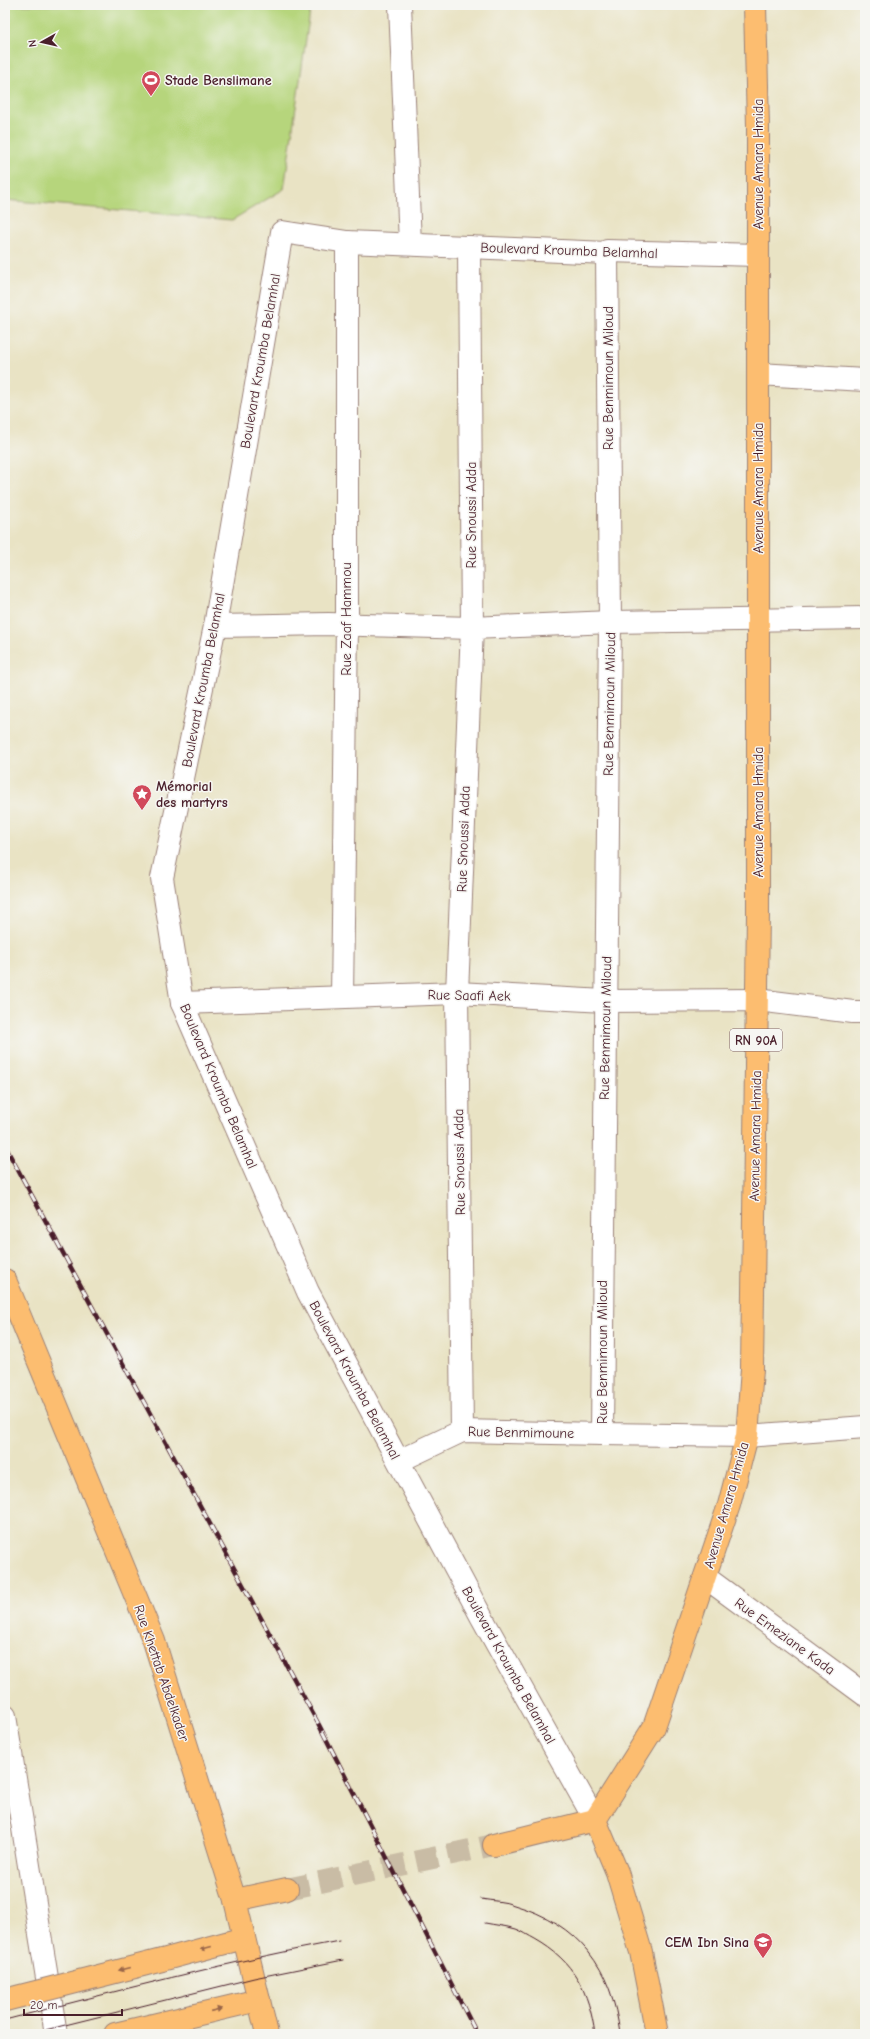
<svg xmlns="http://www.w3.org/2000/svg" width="870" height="2039" viewBox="0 0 870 2039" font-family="'Comic Neue',sans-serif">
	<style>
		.pitch { fill: #b6d57c; stroke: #807a54 }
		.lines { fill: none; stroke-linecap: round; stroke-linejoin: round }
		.major-tunnel { stroke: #c9bca5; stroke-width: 22; stroke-dasharray: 22 11; stroke-linecap: butt }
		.minor-casing { stroke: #9a8178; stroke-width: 24 }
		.major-casing { stroke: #9a8178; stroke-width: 24 }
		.minor { stroke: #fff; stroke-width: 22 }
		.major { stroke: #fcbd6f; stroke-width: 22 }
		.tram { stroke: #4a1f2b; stroke-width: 1 }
		.rail-casing { stroke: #4a1f2b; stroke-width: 4.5 }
		.rail { stroke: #f6f6f2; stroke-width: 3; stroke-dasharray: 9; stroke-linecap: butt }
		.major-bridge-casing { stroke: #9a8178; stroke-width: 24; stroke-linecap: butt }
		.major-bridge { stroke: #fcbd6f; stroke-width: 22 }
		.oneway { fill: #9a664a }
		.labels { text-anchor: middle; stroke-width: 3; stroke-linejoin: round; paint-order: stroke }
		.shield { fill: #f6f6f2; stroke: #7e6067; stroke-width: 1 }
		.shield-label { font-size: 13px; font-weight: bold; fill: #4a1f2b }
		.poi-label { font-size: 14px; font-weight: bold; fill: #4a1f2b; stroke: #f6f6f2; text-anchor: start }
		.street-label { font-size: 14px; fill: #4a1f2b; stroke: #f6f6f2 }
	</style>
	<rect width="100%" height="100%" fill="#f6f6f2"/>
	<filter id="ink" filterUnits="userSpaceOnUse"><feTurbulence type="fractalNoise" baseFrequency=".025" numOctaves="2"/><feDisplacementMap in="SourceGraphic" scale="8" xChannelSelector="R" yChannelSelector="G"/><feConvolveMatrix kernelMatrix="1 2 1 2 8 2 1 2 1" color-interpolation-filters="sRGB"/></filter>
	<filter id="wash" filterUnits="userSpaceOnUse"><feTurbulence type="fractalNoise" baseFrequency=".012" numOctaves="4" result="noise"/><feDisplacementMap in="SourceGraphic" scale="16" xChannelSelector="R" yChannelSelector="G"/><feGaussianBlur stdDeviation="0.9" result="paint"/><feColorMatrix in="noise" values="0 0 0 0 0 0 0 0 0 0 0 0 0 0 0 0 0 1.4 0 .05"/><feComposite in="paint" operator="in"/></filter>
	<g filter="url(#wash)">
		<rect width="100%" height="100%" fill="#e9e3c4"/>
		<polygon class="pitch" points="5,5 311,5 284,189 232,220 5,200"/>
	</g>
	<g filter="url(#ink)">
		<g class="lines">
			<polyline class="major-tunnel" points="287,1889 494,1845"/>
			<defs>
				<g id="minor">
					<polyline points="400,5 410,244"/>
					<polyline points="758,374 865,380"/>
					<polyline points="215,626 328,624 472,628 610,622 865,618"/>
					<polyline points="342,997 347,624 347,242"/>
					<polyline points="182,1003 457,993 605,1001 757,1000 853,1012 865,1012"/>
					<polyline points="462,1431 457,993 472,628 469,247"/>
					<polyline points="602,1434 610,622 607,253"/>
					<polyline points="399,1461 462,1431 602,1434 747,1436 865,1427"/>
					<polyline points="705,1577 865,1695"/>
					<polyline points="5,1716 56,2034"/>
					<polyline points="595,1820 481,1616 308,1292 182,1003 162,878 215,626 282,232 347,242 607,253 607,251 758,255"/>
				</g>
				<g id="major">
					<polyline points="5,1280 154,1641 235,1900 267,2034"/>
					<polyline points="494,1845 595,1820"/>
					<polyline points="235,1900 287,1889"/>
					<polyline points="162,1960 244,1938"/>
					<polyline points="115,2034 259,2000"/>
					<polyline points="657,2034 641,1952 617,1872 595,1820 654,1727 729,1505 747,1436 752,1369 758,913 758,127 755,5"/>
				</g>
			</defs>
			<use href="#minor" class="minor-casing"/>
			<use href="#major" class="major-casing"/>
			<use href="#minor" class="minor"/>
			<use href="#major" class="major"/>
			<g class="tram">
				<path d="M481,1899C492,1901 504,1901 514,1905C579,1924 612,1968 620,2034"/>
				<path d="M485,1923C495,1925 506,1926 516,1929C522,1931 529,1936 535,1939C574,1961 589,1991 595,2034"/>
				<path d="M5,2020C116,1991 227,1962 339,1941"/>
				<polyline points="29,2034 254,1978 343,1960"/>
			</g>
			<defs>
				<polyline id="rail" points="5,1146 319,1725 477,2034"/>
			</defs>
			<use href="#rail" class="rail-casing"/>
			<use href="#rail" class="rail"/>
			<defs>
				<polyline id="major-bridge" points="5,2000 162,1960"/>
			</defs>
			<use href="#major-bridge" class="major-bridge-casing"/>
			<use href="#major-bridge" class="major-bridge"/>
		</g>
		<defs><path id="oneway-solid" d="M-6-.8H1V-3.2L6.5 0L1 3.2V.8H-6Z"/></defs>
		<g class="oneway">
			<use href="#oneway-solid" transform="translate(206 1948) rotate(165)"/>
			<use href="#oneway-solid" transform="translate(124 1969) rotate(166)"/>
			<use href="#oneway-solid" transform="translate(216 2010) rotate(-13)"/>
		</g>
	</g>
	<defs>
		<symbol id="stadium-pin" viewBox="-11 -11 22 30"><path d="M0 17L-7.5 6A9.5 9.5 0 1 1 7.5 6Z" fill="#d1495b" stroke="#f6f6f2"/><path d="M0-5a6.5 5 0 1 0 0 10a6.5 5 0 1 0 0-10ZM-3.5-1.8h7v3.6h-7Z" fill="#fff"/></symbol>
		<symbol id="sight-pin" viewBox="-11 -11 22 30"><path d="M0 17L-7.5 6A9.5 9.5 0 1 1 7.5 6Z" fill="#d1495b" stroke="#f6f6f2"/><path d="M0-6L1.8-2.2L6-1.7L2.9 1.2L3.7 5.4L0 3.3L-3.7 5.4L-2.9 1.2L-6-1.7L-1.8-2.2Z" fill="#fff"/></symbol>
		<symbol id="school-pin" viewBox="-11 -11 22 30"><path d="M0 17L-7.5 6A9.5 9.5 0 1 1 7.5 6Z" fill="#d1495b" stroke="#f6f6f2"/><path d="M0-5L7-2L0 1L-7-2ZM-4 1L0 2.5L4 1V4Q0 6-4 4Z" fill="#fff"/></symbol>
	</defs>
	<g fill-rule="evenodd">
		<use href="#stadium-pin" x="140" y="69" width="22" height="30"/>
		<use href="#sight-pin" x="131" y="783" width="22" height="30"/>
		<use href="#school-pin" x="752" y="1931" width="22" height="30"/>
	</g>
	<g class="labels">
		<rect class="shield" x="730" y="1029" width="52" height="22" rx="3"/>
		<g class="shield-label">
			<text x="756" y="1045">RN 90A</text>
		</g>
		<g class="poi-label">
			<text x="165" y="85">Stade Benslimane</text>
			<text x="156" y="791">Mémorial<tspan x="156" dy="16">des martyrs</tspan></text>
			<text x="749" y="1947" text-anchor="end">CEM Ibn Sina</text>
		</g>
		<g class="street-label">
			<text transform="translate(758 164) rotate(-90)" y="5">Avenue Amara Hmida</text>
			<text transform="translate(569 250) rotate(2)" y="5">Boulevard Kroumba Belamhal</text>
			<text transform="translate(260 361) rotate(-80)" y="5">Boulevard Kroumba Belamhal</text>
			<text transform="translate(608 378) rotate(-90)" y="5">Rue Benmimoun Miloud</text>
			<text transform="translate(758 488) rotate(-90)" y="5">Avenue Amara Hmida</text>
			<text transform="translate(471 515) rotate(-90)" y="5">Rue Snoussi Adda</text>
			<text transform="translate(346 619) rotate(-90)" y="5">Rue Zaaf Hammou</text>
			<text transform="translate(203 680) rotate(-79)" y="5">Boulevard Kroumba Belamhal</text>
			<text transform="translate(609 704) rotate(-89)" y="5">Rue Benmimoun Miloud</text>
			<text transform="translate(758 812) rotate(-90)" y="5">Avenue Amara Hmida</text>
			<text transform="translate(463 839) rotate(-88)" y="5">Rue Snoussi Adda</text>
			<text transform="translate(469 995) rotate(1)" y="5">Rue Saafi Aek</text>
			<text transform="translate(605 1028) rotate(-89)" y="5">Rue Benmimoun Miloud</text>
			<text transform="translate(219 1086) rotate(67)" y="5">Boulevard Kroumba Belamhal</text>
			<text transform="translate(755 1136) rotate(-89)" y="5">Avenue Amara Hmida</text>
			<text transform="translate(459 1162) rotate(-91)" y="5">Rue Snoussi Adda</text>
			<text transform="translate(602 1352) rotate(-90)" y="5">Rue Benmimoun Miloud</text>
			<text transform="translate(355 1380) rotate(62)" y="5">Boulevard Kroumba Belamhal</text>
			<text transform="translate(521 1432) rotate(1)" y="5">Rue Benmimoune</text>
			<text transform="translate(726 1505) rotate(-74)" y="5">Avenue Amara Hmida</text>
			<text transform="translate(785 1636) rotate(36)" y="5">Rue Emeziane Kada</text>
			<text transform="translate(509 1665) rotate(61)" y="5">Boulevard Kroumba Belamhal</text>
			<text transform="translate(162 1673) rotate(71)" y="5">Rue Khettab Abdelkader</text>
		</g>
	</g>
	<rect width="870" height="2039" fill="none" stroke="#f6f6f2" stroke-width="20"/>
	<g transform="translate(42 42) rotate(262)" stroke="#f6f6f2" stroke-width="3" paint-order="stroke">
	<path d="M0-3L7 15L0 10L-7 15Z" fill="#4a1f2b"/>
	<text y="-6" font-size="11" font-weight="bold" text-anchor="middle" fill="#4a1f2b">N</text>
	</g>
	<path d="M24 2009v6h98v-6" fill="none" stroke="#4a1f2b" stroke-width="2"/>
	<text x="30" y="2009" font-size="12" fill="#4a1f2b" stroke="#f6f6f2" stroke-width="3" paint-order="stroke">20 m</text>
</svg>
